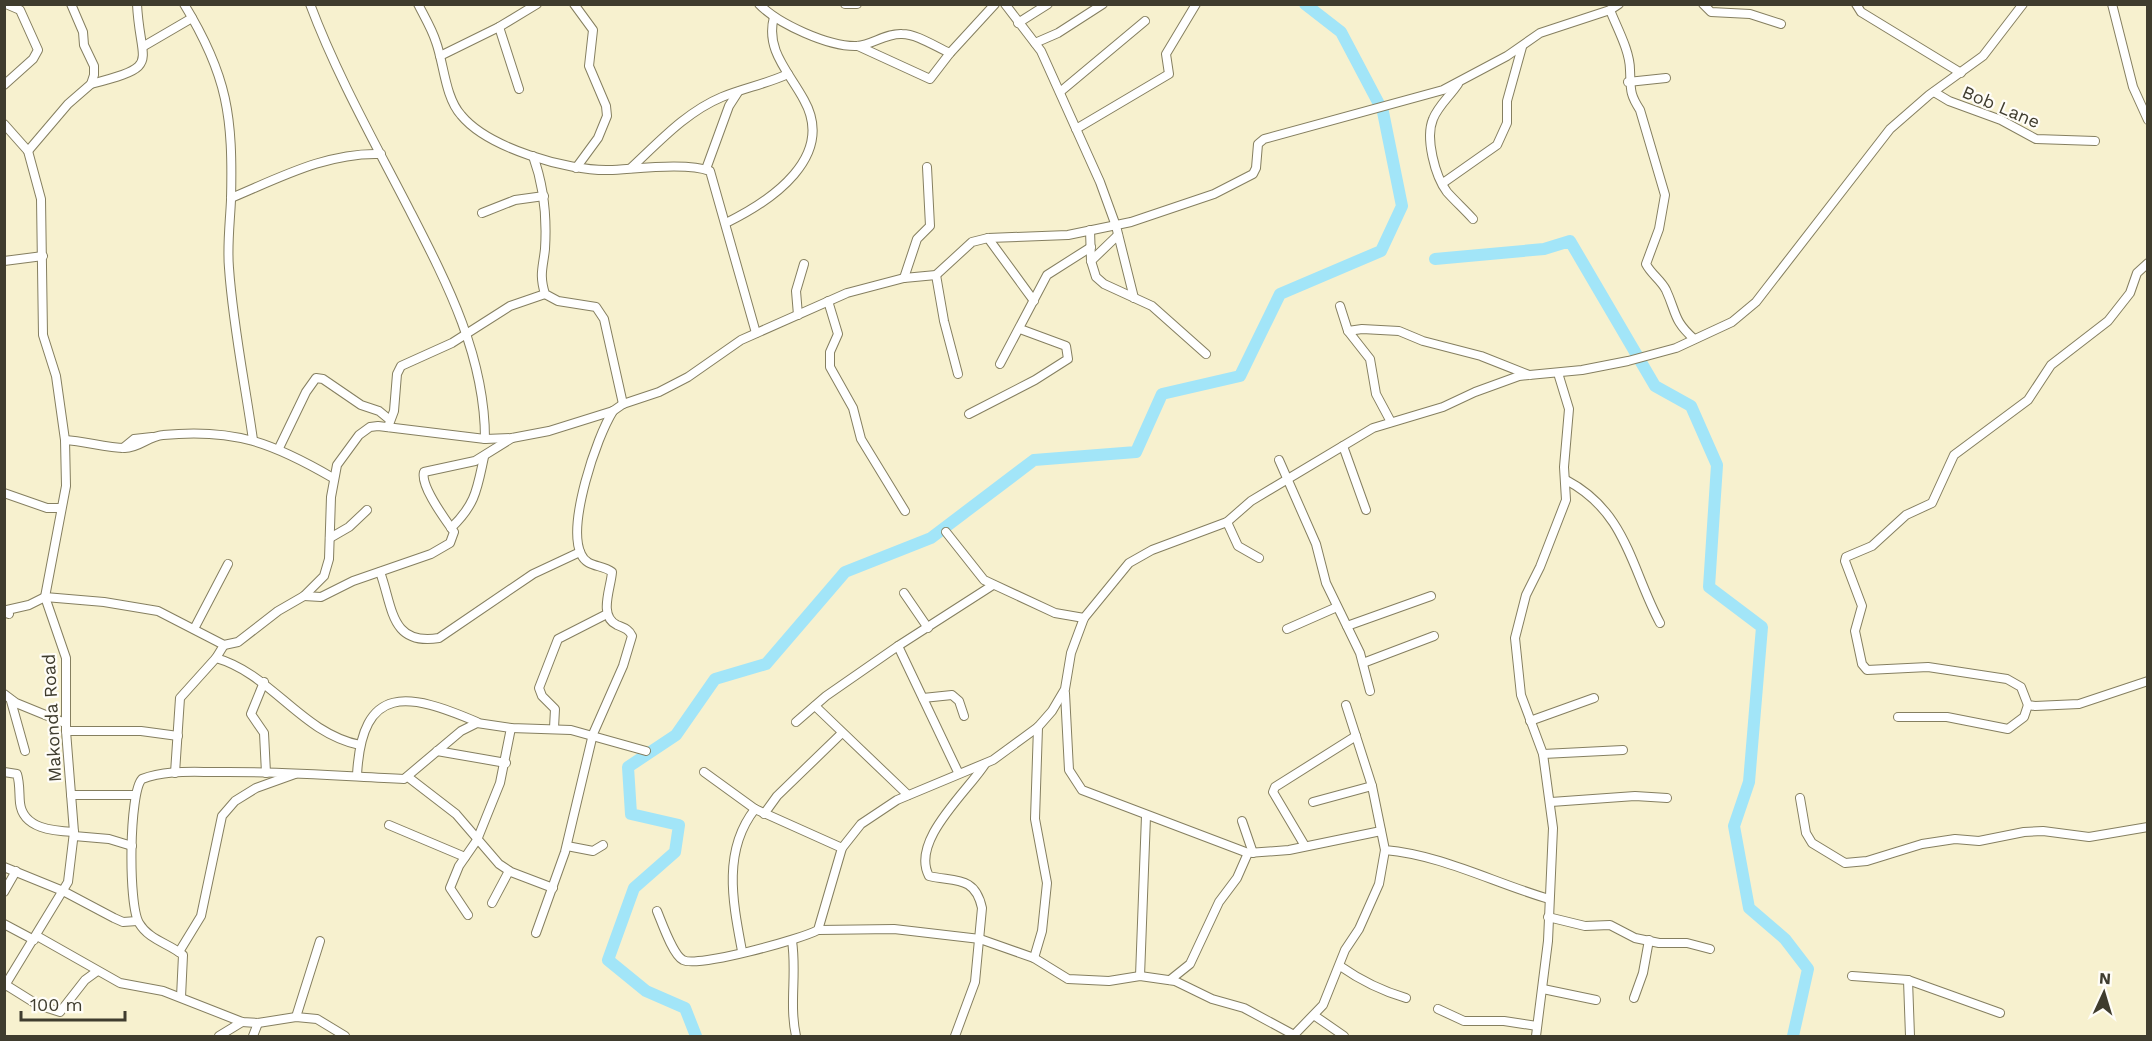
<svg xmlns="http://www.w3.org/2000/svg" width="2152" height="1041" viewBox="0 0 2152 1041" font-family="'Work Sans',sans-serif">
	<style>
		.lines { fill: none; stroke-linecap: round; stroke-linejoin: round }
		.river { stroke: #a2e5f8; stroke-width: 12 }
		.minor-casing { stroke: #857f60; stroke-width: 10 }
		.minor { stroke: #fff; stroke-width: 8 }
		.labels { text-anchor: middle; stroke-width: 4.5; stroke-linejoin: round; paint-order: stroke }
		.street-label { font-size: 18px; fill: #3f3c2e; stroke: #fffdf7 }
	</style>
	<rect width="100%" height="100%" fill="#f7f1cf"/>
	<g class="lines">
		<g class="river">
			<polyline points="1305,4 1341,32 1379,104"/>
			<polyline points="1435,259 1544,249 1570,241 1655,386 1691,406 1717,465 1709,587 1762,627 1749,782 1734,826 1749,908 1785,939 1808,969 1793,1036"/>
			<polyline points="696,1036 685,1008 646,991 608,960 634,888 675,852 679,825 631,814 628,767 676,735 715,679 766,664 845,572 931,538 1034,460 1136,452 1162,394 1240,376 1280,294 1381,251 1402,206 1383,112"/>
		</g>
		<defs>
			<g id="minor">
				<path d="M184,4C228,76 233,117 231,200C230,222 227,246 229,268C233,326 245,383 253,440"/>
				<path d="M310,4C337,76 375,143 410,211C447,283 485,356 485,439"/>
				<path d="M418,4C424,16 432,29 436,42C444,64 445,97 461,115C488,148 567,171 609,170C635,169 687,162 710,171L756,333"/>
				<polyline points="574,4 593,30 589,66 606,106 607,116 598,138 576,168"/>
				<path d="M759,4C778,24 829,47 857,46C872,45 886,33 902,34C917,34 936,47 950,53"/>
				<polyline points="845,4 857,4"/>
				<polyline points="1005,4 1041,51 1100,182 1116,226 1134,298"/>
				<polyline points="1703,4 1711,12 1750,14 1781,24"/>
				<polyline points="1856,4 1861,12 1961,73"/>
				<polyline points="2112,4 2133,87 2148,120"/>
				<path d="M1610,10C1617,28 1630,51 1630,70C1631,89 1629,93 1640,110L1665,195L1659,229L1646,264C1651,274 1661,280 1666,290C1677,314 1673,320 1694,339"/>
				<polyline points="1018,23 1048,4"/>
				<polyline points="499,27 519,89"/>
				<polyline points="1035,43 1058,33 1103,4"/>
				<polyline points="144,46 192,18"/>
				<polyline points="858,46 930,79 950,53 995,4"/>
				<polyline points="440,56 499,27 537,4"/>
				<polyline points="1628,82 1666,78"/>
				<path d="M91,84C163,65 140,66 137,4"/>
				<path d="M1458,84C1450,96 1438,106 1433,119C1425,138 1435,176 1447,192C1455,201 1465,210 1473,219"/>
				<polyline points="4,85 33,59 38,50 20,10 6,4"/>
				<polyline points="1060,92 1145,21"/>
				<polyline points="1934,92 1949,101 2001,120 2036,139 2095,141"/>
				<polyline points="4,124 28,151 41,199 43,335 56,376 65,440 66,486 45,597 66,658 66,731 74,832 68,882 4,987"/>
				<polyline points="1076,129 1169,74 1166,54 1196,4"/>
				<polyline points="28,151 68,104 91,84 94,75 94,66 84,45 83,32 71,4"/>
				<path d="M533,156C544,186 547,217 545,249C543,268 539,274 545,294L558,301L596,307L604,319L623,404"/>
				<path d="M631,168C659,142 686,112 722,97C744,88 766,84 788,74"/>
				<polyline points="706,169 729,106 738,92"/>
				<polyline points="1443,183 1497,145 1507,123 1507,101 1522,47"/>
				<path d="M231,198C279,178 327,152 381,154"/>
				<polyline points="482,213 515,200 544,196"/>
				<path d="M726,223C771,201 836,157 804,100C789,72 765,50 774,17"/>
				<polyline points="1090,230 1091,261 1096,277 1104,284 1152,306 1206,354"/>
				<polyline points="988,238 1034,301"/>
				<polyline points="4,261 43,256"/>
				<polyline points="1091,261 1118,235"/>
				<polyline points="2148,263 2137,273 2130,293 2108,321 2051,365 2028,400 1954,455 1932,503 1906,515 1872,546 1846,557 1845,561 1862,606 1855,631 1862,664 1867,670 1928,667 2007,679 2021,687 2028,705 2035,706 2079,704 2148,681"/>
				<polyline points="936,275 944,321 958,374"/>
				<polyline points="904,278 917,239 930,226 927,167"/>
				<polyline points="828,301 838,334 830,352 830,367 853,408 861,439 905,511"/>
				<polyline points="1340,306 1348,331 1370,359 1376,394 1391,422"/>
				<polyline points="798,315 796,291 804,264"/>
				<polyline points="1348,331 1362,329 1399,331 1423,341 1481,356 1529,375"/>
				<polyline points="1000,364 1047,275 1091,247"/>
				<polyline points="969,414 1035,380 1068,359 1066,346 1020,329"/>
				<polyline points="388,427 394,411 397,374 401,366 452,343 510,306 545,294"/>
				<path d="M65,440C85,441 106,448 125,448C139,448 149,436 163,435C234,428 273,443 333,478"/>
				<polyline points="1343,446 1366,510"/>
				<polyline points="123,448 134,439 152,437"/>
				<polyline points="279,448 306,392 316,378 323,379 361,405 379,411 390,420"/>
				<polyline points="1279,460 1316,544 1326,583 1360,653 1370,691"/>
				<path d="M1566,480C1627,512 1631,569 1660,623"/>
				<polyline points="4,493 47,508 60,508"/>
				<polyline points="1227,522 1238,546 1259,558"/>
				<path d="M451,528C476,504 477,489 484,457"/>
				<polyline points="946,532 984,580 1055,613 1084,618"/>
				<polyline points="330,538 349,527 367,510"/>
				<path d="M380,572C393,607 390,646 439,638L533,574L580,552"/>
				<polyline points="904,593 928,628"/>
				<path d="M304,596L321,597L353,581L431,554L450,543L454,532C445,519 420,486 424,472L475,461L512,438"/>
				<polyline points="4,612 9,614 7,610 29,605 45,597 104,602 158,611 224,645 238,642 278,611 304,596 324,576 329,559 331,497 337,465 359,435 370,427 378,426 485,439 512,438 549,431 613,411 623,404 659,392 688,377 741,340 847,293 904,278 936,275 972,242 988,238 1068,235 1131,222 1214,194 1253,174 1256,168 1258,144 1264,139 1443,90 1507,56 1540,33 1610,10 1619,4"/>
				<polyline points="1347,626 1431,596"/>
				<polyline points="194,629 228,564"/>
				<polyline points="1287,629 1337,607"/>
				<polyline points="898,646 958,772"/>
				<path d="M216,658C272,674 301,733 360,745"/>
				<polyline points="1363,663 1434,636"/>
				<polyline points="264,682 251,714 264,733 266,773"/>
				<polyline points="1065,693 1069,770 1082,790 1248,853"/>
				<polyline points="4,694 16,703 65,723"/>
				<polyline points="923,698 952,695 959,701 964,716"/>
				<polyline points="11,701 25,751"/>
				<path d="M1346,705L1372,786L1385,850C1442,855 1494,883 1549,899"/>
				<polyline points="815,706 908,795"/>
				<polyline points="1898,717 1947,717 2008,729 2024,717 2028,705"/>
				<polyline points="1530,721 1594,698"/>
				<polyline points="796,722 826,696 898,646 993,585"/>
				<polyline points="554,728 555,709 542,696 539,688 558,639 607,614"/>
				<polyline points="66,731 141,731 178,736"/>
				<polyline points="437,751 506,763"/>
				<polyline points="1543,754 1623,750"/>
				<path d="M4,772L17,774C20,783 19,794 20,803C23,829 54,831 74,832"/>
				<polyline points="704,772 755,809 842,848"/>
				<polyline points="175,773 180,698 216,658 224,645"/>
				<path d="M357,775C362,682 409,693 477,722"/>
				<polyline points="408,777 456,814 499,864 511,872 553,888"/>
				<polyline points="71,795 135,795"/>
				<polyline points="1800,798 1806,833 1812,843 1845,863 1867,861 1922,844 1955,839 1979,841 2024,832 2043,831 2089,837 2148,827"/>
				<polyline points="1313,802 1372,786"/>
				<polyline points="1551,802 1635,796 1667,798"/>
				<polyline points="764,814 777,796 842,733"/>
				<polyline points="1242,821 1253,853"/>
				<polyline points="389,825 465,857"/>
				<polyline points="74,836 109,839 132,846"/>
				<polyline points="567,846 593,851 603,845"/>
				<polyline points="1305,846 1273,792 1275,787 1356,736"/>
				<polyline points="4,867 63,891 114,918 123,922 137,921"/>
				<polyline points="4,892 16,871"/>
				<polyline points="492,903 509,871"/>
				<path d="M657,911C662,923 673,955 683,960C697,968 802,939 818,930L842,848L861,824L897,800L993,760L1038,727L1052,711L1065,689L1071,653L1084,618L1129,563L1152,550L1227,522L1251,501L1373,428L1443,407L1475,392L1519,376L1582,370L1628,361L1676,348L1732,322L1756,302L1766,289L1890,129L1929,95L1983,56L2023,4"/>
				<polyline points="468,915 450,888 459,866 477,840 500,783 511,728"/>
				<polyline points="1548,917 1585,926 1610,925 1635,938 1659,943 1687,943 1710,949"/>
				<polyline points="4,924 34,940"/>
				<polyline points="818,930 894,929 980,939 1034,958 1068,979 1109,981 1140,976 1175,981 1212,999 1244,1008 1294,1035 1323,1005 1345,950 1359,929 1379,884 1385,850"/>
				<path d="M536,933L565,852L593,734L623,666L632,636C629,629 624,628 617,625C598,616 611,588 612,572C602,564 587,568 581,554C567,525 596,438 613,411"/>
				<polyline points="37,936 120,983 163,991 242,1022 258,1023 296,1017 317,1019 345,1036"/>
				<path d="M792,941C797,973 789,1004 796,1036"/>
				<path d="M742,951C733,903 722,851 755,809"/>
				<polyline points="179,952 201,916 222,816 235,801 256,788 295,774"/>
				<polyline points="1034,958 1042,931 1047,883 1035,819 1038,727"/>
				<path d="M1340,966C1360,980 1382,991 1406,998"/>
				<polyline points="1140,976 1146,816"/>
				<polyline points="1852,976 1908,980 1910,1036"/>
				<polyline points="1170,980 1190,964 1219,902 1237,878 1248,853 1289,850 1381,831"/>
				<polyline points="1908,980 2000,1013"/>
				<polyline points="6,985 38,1005 60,1012 85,980 96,972"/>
				<polyline points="1543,989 1596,1000"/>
				<path d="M181,997L183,955C168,943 149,940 139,923C128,905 129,792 142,779C165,770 191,772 215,772C279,771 341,776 404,779L461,731L477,723L511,728L571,730L646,751"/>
				<polyline points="1634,998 1643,973 1649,940"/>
				<polyline points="1438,1009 1464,1021 1504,1021 1537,1026"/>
				<polyline points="1315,1016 1344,1036"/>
				<polyline points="296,1017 320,941"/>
				<polyline points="219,1036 242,1022"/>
				<polyline points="253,1036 258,1023"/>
				<path d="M955,1036L975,982L982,908C975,875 954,882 929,876C910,841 968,791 985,764"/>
				<polyline points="1536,1036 1548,941 1553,828 1543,754 1521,695 1515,638 1526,595 1540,567 1566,500 1564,467 1569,409 1558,373"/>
			</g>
		</defs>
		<use href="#minor" class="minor-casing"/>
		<use href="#minor" class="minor"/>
	</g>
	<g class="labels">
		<g class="street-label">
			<text transform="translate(2001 107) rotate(23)" y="6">Bob Lane</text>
			<text transform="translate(52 718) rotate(-93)" y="6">Makonda Road</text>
		</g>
	</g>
	<rect width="2152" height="1041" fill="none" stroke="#3f3c2e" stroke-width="12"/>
	<g transform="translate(2104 993) rotate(4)" stroke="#fffdf7" stroke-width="4.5" paint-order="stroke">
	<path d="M0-4.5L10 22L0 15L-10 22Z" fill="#3f3c2e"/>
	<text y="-9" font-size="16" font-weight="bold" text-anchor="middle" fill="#3f3c2e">N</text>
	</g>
	<path d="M21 1011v9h104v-9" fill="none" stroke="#3f3c2e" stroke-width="3"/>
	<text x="30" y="1011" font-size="18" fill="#3f3c2e" stroke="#fffdf7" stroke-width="4.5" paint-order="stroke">100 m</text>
</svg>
